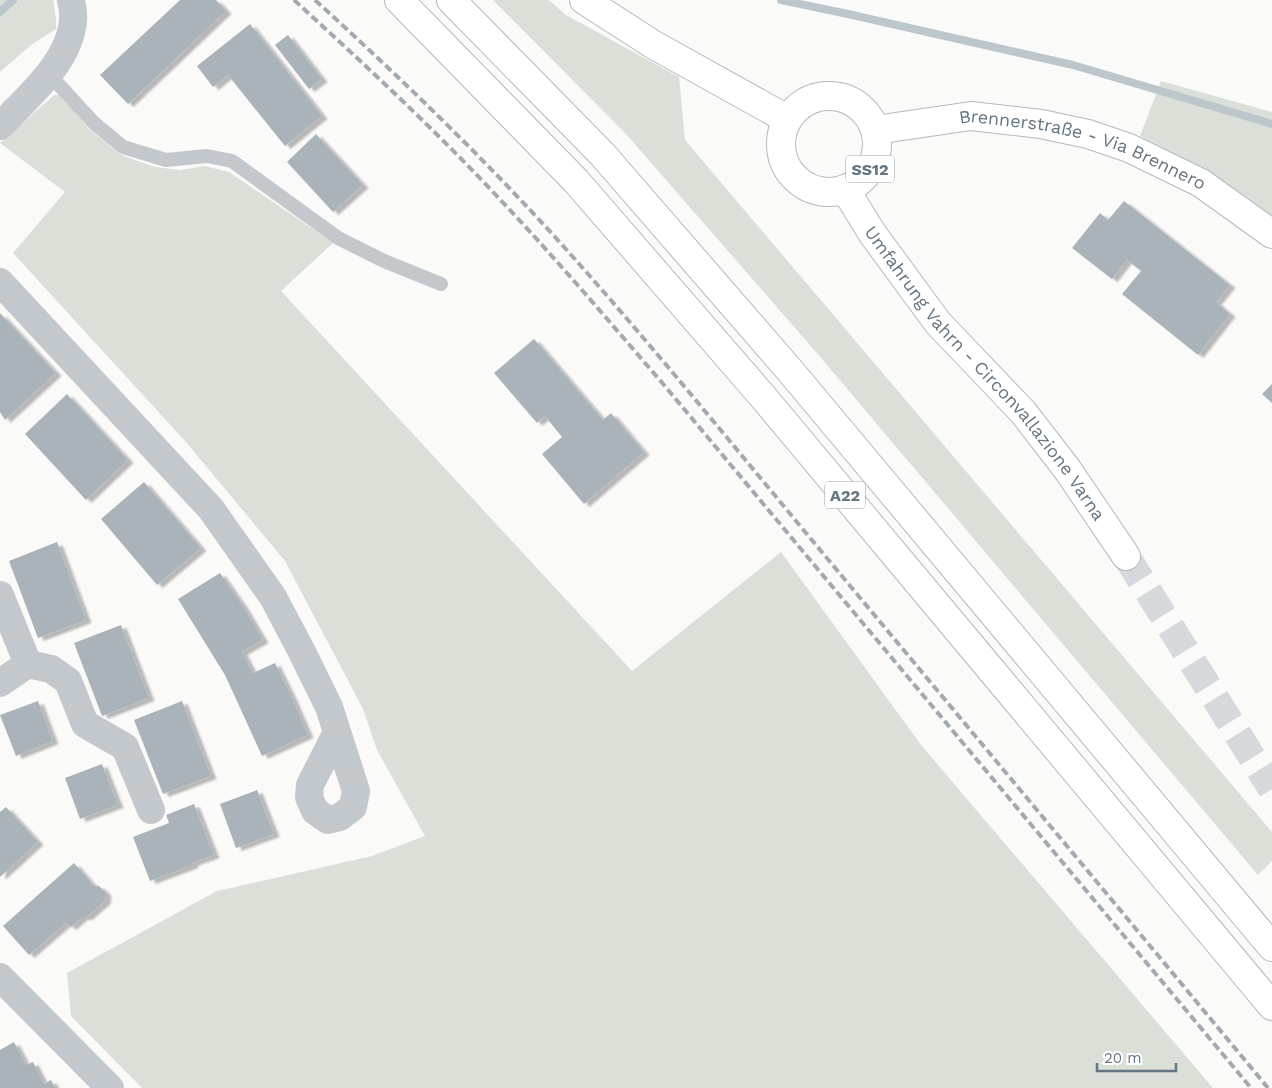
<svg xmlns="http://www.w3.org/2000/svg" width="1272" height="1088" viewBox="0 0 1272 1088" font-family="'Work Sans',sans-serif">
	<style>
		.green { fill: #dadfd7 }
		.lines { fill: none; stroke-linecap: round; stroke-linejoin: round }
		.stream { stroke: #bbc7cb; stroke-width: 8 }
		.building { fill: #aab3b9; filter: url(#shadow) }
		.primary-tunnel { stroke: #d5d9db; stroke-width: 28; stroke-dasharray: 28 14; stroke-linecap: butt }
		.secondary-casing { stroke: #b3babf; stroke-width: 30 }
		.primary-casing { stroke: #b5babe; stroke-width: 30 }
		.motorway-casing { stroke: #b4b9bd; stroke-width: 30 }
		.service { stroke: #c3c8cc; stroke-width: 14 }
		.minor { stroke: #c3c8cc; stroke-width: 28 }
		.secondary { stroke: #fff; stroke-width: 28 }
		.primary { stroke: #fff; stroke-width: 28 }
		.motorway { stroke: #fff; stroke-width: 28 }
		.rail { stroke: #a2aab0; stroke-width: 4; stroke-dasharray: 8 4; stroke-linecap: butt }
		.labels { text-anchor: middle; stroke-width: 5; stroke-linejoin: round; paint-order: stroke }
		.shield { fill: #fff; stroke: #939fa8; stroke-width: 1 }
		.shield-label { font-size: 16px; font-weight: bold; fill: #657683 }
		.street-label { font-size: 18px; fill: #657683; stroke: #fff }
	</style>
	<defs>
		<filter id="shadow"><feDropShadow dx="5.5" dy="3" stdDeviation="1" flood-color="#0004"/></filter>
	</defs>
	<rect width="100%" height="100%" fill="#fafaf8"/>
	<g class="green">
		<polygon points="0,0 53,0 56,19 56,29 31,45 0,72"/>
		<polygon points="493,0 549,0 566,15 679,77 685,140 1272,832 1272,861 1258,875 816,352 626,134"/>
		<polygon points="1161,81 1272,112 1272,216 1215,176 1140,136"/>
		<polygon points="54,95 61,95 88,128 121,155 155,167 180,170 205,166 229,172 333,243 281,291 632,671 781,552 921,745 1213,1088 142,1088 71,1016 67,973 217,891 372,856 425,836 377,750 363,709 285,561 185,441 13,253 65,192 0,143"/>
	</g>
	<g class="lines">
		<g class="stream">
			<polyline points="781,0 848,14 1073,65 1272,124"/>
			<polyline points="0,12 13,0"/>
		</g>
	</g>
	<g class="building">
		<polygon points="180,0 216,0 226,11 128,104 100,75"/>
		<polygon points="250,24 322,116 285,146 228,75 213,87 197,66"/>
		<polygon points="288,35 322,79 309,89 275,45"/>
		<polygon points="316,134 363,185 333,212 287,162"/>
		<polygon points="1124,201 1230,285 1216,302 1230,314 1198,355 1122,294 1141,271 1127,260 1112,279 1072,248 1100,213 1108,220"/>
		<polygon points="0,313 56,373 5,420 0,412"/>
		<polygon points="534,339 603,420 611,413 644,452 584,504 542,454 562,437 545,416 537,423 494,373"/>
		<polygon points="1272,384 1272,403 1262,394"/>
		<polygon points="67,394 128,460 86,500 25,434"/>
		<polygon points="144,482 201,548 157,585 101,519"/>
		<polygon points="57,542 86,620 38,638 9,561"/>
		<polygon points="220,573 243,606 263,640 242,652 253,673 275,663 292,698 308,735 262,756 225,675 178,599"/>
		<polygon points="121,625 149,698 102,716 74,643"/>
		<polygon points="38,701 53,741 16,756 0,715"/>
		<polygon points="182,701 211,776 163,794 134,720"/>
		<polygon points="102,764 118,805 80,819 65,778"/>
		<polygon points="257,790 274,834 236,848 220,804"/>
		<polygon points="194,804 214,855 192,863 193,865 150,881 133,837 169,823 166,815"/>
		<polygon points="6,807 38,842 0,877 0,812"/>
		<polygon points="74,863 94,886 99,886 106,893 105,901 87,917 82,917 71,927 66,923 29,955 3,926"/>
		<polygon points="14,1042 26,1065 33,1062 44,1084 51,1080 55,1088 0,1088 0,1050"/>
	</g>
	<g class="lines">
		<polyline class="primary-tunnel" points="1126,556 1272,789"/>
		<defs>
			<g id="secondary">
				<path id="s1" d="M875,130L971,116L1041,124L1088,134L1129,148L1201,183L1272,234"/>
			</g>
			<g id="primary">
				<polyline points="584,0 654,45 787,119"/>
				<circle cx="829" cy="144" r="48"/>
				<path id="s2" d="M845,189L872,233L938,323L1023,412L1067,469L1126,556"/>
			</g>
			<g id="motorway">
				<polyline points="399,0 576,181 764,398 1272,1006"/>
				<polyline points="451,0 603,155 792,373 1272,947"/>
			</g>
		</defs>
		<use href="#secondary" class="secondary-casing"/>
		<use href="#primary" class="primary-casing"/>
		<use href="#motorway" class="motorway-casing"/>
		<polyline class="service" points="49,74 94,123 123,147 166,160 207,156 232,161 338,238 384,261 441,284"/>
		<g class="minor">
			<path d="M0,126C27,98 71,61 73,19C74,13 72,6 71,0"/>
			<polyline points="0,282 211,509 273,597 302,652 329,707 356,791 353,807 340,817 328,820 315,811 309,797 310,785 337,732"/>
			<polyline points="0,595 28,664 0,683"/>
			<polyline points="28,664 51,669 68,681 85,724 125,747 151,810"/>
			<polyline points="0,977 110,1088"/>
		</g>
		<use href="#secondary" class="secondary"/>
		<use href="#primary" class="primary"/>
		<use href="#motorway" class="motorway"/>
		<g class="rail">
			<path d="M294,0C362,62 430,125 493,192C552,254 608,320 664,385L1251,1088"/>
			<path d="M315,0C405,82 492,166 573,257C661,356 745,460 831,563C977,738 1123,913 1268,1088"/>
		</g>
	</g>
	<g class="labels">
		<g class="shield">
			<rect x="846" y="155.5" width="48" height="27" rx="4"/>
			<rect x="825" y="481.5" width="40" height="27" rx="4"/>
		</g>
		<g class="shield-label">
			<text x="870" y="175">SS12</text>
			<text x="845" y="501">A22</text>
		</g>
		<g class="street-label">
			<text dy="6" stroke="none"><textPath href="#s1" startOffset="214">Brennerstraße - Via Brennero</textPath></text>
			<text dy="6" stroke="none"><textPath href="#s2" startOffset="232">Umfahrung Vahrn - Circonvallazione Varna</textPath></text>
		</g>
	</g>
	<path d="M1097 1063v8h79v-8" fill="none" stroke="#657683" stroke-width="2.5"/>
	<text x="1104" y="1063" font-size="15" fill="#657683" stroke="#ffffff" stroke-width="4" paint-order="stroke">20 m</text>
</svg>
